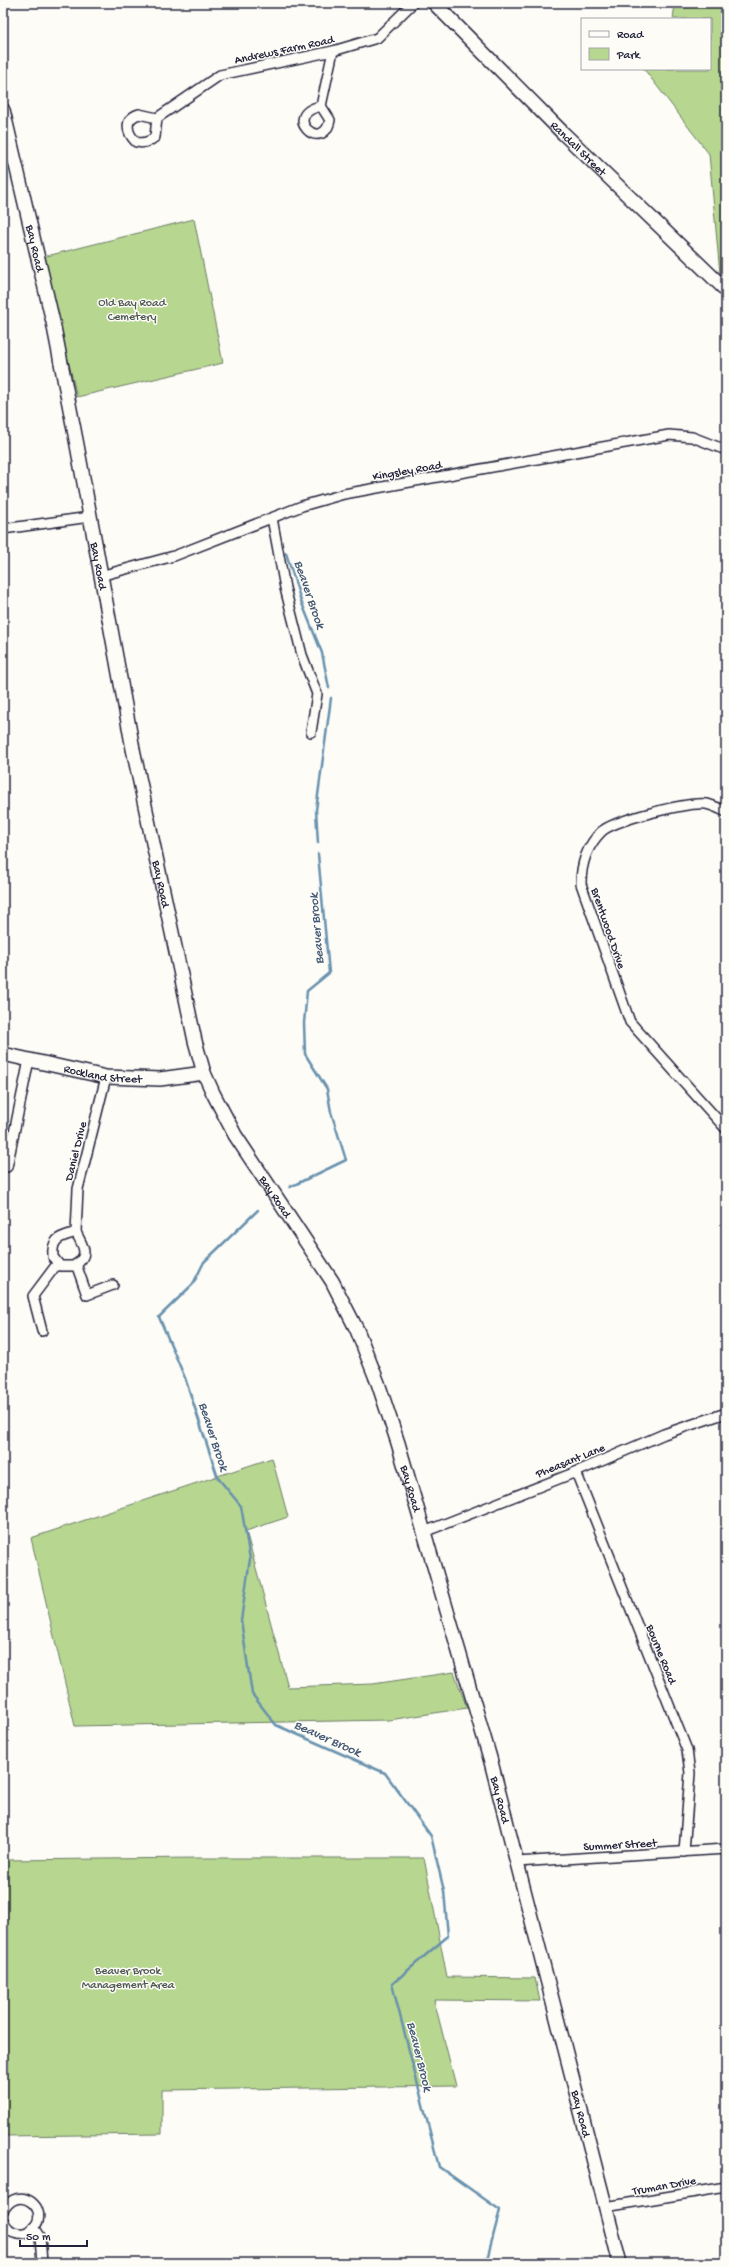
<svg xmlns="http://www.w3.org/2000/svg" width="729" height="2266" viewBox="0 0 729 2266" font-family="'Gochi Hand',sans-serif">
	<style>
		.green { fill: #b7d790; stroke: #6c7c66 }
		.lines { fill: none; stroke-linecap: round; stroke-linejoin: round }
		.stream { stroke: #6891ad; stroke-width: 2.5 }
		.street-casing { stroke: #22223b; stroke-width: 12 }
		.secondary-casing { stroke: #22223b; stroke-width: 16 }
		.street { stroke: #fdfcf7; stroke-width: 9 }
		.secondary { stroke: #fdfcf7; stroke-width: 13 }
		.labels { text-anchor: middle; stroke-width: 3; stroke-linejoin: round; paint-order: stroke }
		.street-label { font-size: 12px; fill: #22223b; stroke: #fdfcf7 }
		.park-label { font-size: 12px; fill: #4f5854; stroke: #fdfcf7 }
		.water-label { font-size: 13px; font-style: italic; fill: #455a74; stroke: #fdfcf7 }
	</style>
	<rect width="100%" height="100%" fill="#fdfcf7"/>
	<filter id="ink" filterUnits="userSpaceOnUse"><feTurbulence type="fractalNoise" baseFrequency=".025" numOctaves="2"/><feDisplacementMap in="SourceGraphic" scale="8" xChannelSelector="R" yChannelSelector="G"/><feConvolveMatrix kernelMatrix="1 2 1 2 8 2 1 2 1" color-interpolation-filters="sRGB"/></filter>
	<g filter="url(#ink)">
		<g class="green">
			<polygon points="675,3 726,3 726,280 720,274 709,154 644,69 710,69 710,19 673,19"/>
			<polygon points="194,219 223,363 77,397 43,257"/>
			<polygon points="272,1458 288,1517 246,1531 288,1687 373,1684 454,1672 467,1708 389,1720 75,1726 31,1538"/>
			<polygon points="199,1858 424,1858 447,1977 535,1978 540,2001 434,2000 456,2086 162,2090 162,2134 3,2136 3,1860"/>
		</g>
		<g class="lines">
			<g class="stream">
				<polyline points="286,553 301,601 322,653 329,688"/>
				<polyline points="318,843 316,810 331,698"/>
				<polyline points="290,1187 346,1160 331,1112 327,1089 305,1054 304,1023 307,991 329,973 318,854"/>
				<polyline points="258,1210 204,1262 193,1284 159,1317 185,1378 218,1478 241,1506 250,1559 241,1620 252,1694 276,1725 385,1773 431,1836 444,1891 448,1936 392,1984 439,2167 500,2210 486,2263"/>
			</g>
			<defs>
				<g id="street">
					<path d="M321,106L330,120C323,155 279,115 321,106L333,51"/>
					<path d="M139,114L157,118L155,137C149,142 144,144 136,142C126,132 124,119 139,114Z"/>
					<polyline points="157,118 220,75 333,51 377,38 413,3"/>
					<polyline points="272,518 285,588 302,655 317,694 311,732"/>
					<polyline points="3,529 90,517"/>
					<polyline points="100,576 174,556 302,506 344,494 669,435 692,437 726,450"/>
					<path d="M726,812C720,809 713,805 706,804C688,802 613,820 601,832C586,847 581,864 581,884L630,1022L726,1129"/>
					<polyline points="7,1167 29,1060"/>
					<polyline points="76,1232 78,1189 106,1077"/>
					<path d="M76,1232C82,1246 91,1253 75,1266H60L53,1257C51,1236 63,1237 76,1232Z"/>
					<polyline points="76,1264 87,1295 113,1285"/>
					<polyline points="42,1331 33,1296 57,1264"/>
					<polyline points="576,1472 687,1750 690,1773 684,1852"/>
					<polyline points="424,1532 576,1472 664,1434 726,1413"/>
					<polyline points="516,1862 726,1849"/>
					<polyline points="605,2207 726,2187"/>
					<path d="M3,2211C19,2181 52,2211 33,2228C29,2232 24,2234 18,2233C10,2232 6,2227 3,2220"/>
					<polyline points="34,2227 40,2236 42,2263"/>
				</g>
				<g id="secondary">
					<path id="s1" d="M434,3L564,134L726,290"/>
					<path id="s2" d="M3,110L53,322L77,445L133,749L195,1041L204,1073L213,1093L235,1135L332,1281L357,1330L378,1383L398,1443L490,1758L620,2263"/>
					<path id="s3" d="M3,1054L106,1077L160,1079L204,1073"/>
				</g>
			</defs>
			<use href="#street" class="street-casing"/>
			<use href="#secondary" class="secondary-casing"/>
			<use href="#street" class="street"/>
			<use href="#secondary" class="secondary"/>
		</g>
	</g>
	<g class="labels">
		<g class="street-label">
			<text transform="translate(284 49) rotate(-12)" y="4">Andrews Farm Road</text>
			<text dy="4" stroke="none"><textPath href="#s1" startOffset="205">Randall Street</textPath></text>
			<text dy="4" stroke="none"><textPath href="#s2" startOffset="142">Bay Road</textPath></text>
			<text transform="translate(407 470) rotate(-10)" y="4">Kingsley Road</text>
			<text dy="4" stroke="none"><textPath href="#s2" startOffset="466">Bay Road</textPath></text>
			<text dy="4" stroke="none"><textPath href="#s2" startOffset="790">Bay Road</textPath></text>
			<text transform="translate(609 928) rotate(71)" y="4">Brentwood Drive</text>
			<text dy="4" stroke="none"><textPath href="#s3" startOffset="102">Rockland Street</textPath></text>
			<text transform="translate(75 1151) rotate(-76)" y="4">Daniel Drive</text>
			<text dy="4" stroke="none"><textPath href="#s2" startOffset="1127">Bay Road</textPath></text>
			<text transform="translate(570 1460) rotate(-22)" y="4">Pheasant Lane</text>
			<text dy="4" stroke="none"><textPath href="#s2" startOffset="1451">Bay Road</textPath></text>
			<text transform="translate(662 1654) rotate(68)" y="4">Bourne Road</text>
			<text dy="4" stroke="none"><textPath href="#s2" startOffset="1775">Bay Road</textPath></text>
			<text transform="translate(620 1844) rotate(-3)" y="4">Summer Street</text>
			<text dy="4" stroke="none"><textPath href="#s2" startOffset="2099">Bay Road</textPath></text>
			<text transform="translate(664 2185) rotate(-10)" y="4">Truman Drive</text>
		</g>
		<g class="park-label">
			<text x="132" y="306">Old Bay Road<tspan x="132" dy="14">Cemetery</tspan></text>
			<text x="128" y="1974">Beaver Brook<tspan x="128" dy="14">Management Area</tspan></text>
		</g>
		<g class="water-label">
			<text transform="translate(311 594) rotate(71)" y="5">Beaver Brook</text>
			<text transform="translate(315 929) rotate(-95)" y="5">Beaver Brook</text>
			<text transform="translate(215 1436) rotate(72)" y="5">Beaver Brook</text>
			<text transform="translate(328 1737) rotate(24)" y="5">Beaver Brook</text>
			<text transform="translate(421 2056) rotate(76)" y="5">Beaver Brook</text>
		</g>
	</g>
	<rect width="729" height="2266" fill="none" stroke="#fdfcf7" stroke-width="16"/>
	<rect x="8" y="8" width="713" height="2250" fill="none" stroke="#22223b" stroke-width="1.5" filter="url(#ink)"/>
	<rect x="581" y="18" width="130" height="52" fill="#fdfcf7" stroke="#a5a5ac"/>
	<rect x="589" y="31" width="20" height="6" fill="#fdfcf7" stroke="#a5a5ac"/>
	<text x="617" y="38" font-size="12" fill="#22223b">Road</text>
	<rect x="589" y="48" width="20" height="12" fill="#b7d790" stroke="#a5a5ac"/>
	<text x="617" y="58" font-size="12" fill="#22223b">Park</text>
	<path d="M20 2240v6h67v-6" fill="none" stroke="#22223b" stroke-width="2"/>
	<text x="26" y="2240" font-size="12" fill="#22223b" stroke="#fdfcf7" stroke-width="3" paint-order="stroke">50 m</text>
</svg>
